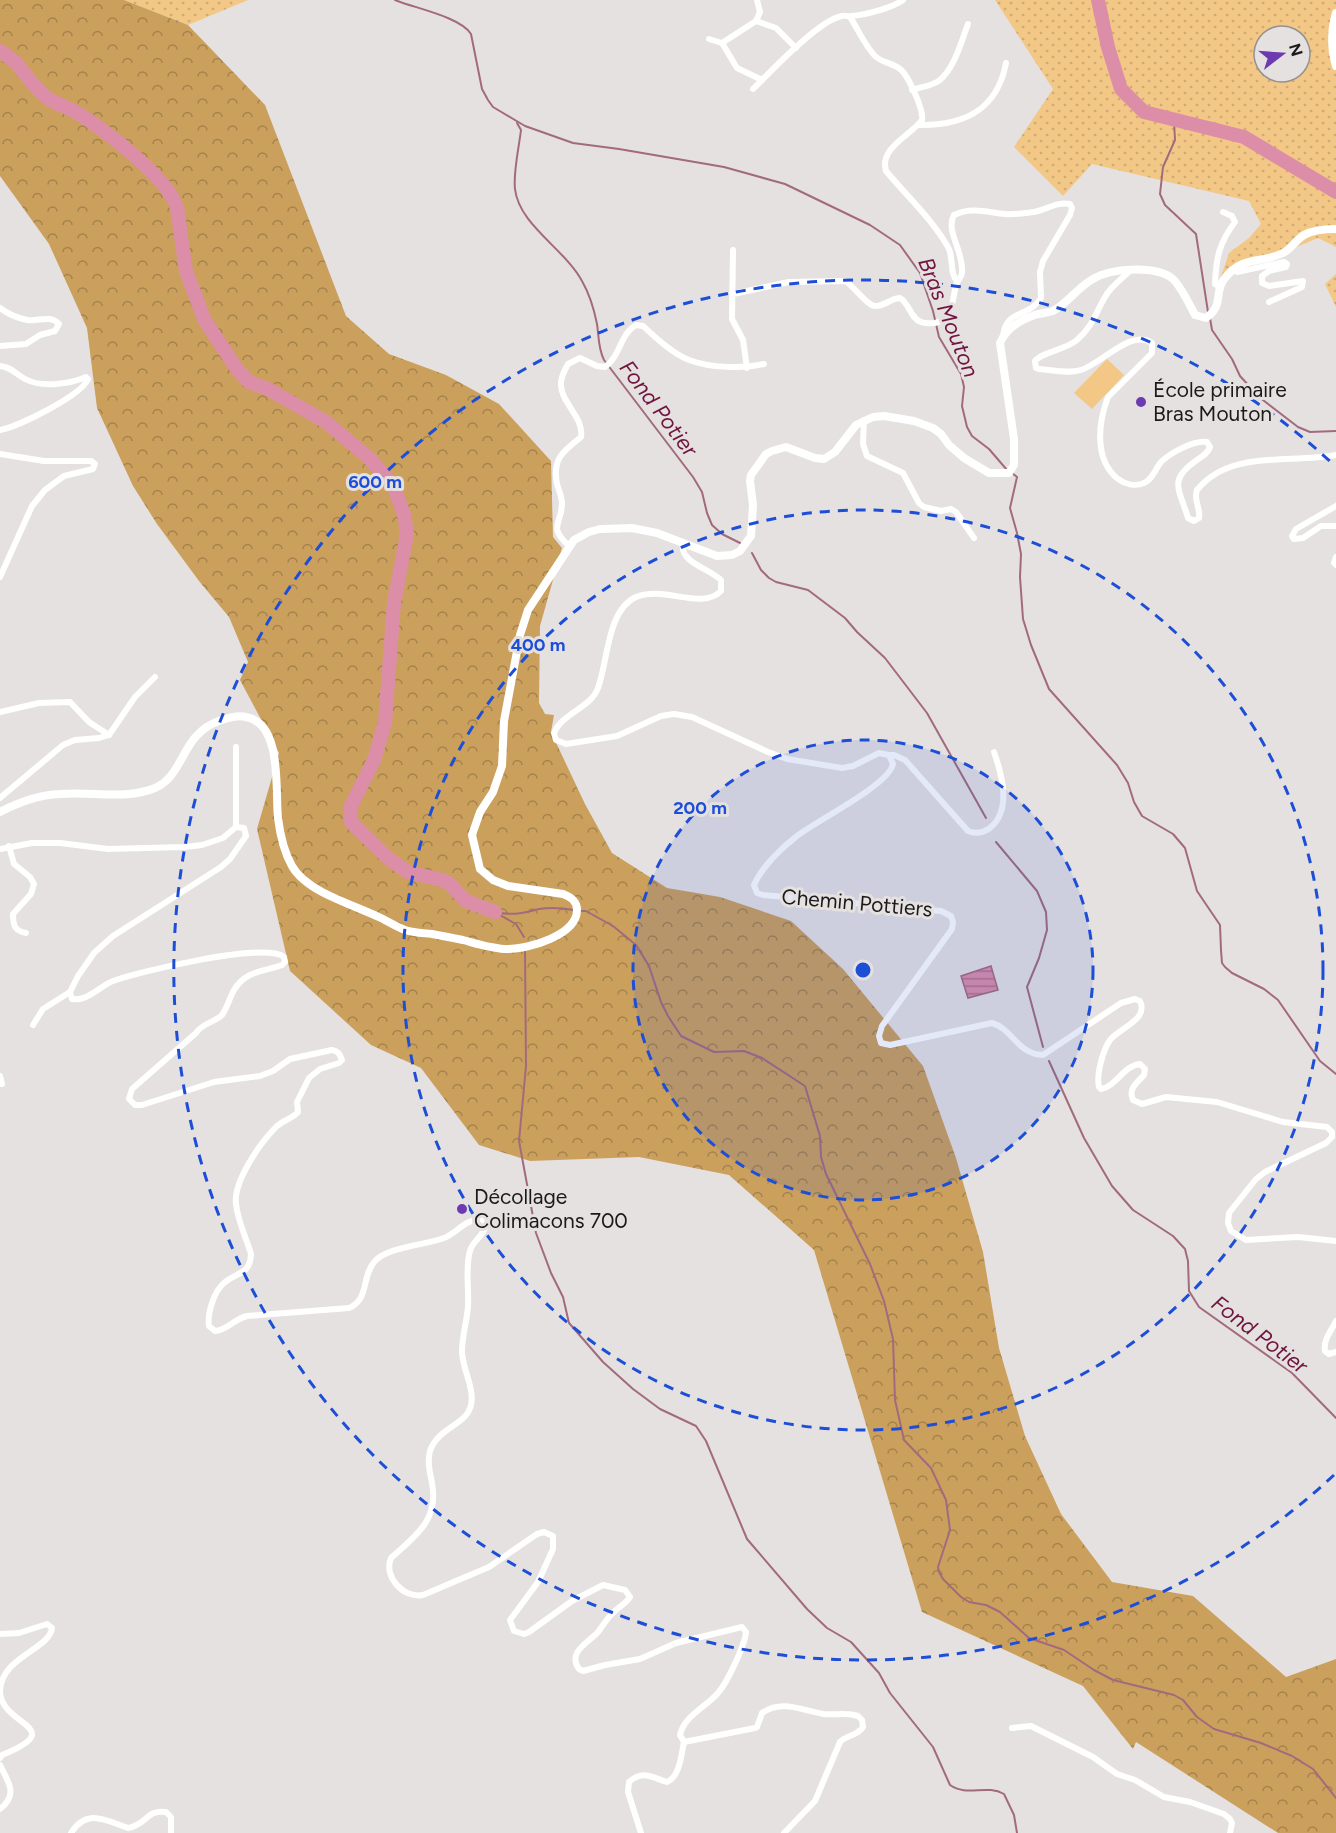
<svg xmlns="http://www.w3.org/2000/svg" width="1336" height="1833" viewBox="0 0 1336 1833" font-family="Figtree,sans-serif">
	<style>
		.grass { fill: url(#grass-dots); fill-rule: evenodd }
		.forest { fill: url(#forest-crowns) }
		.park { fill: #f3c887 }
		.water { fill: url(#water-rules); stroke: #a26b7d; stroke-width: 1.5 }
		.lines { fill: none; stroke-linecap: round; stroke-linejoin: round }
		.stream { stroke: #a26b7d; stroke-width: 2 }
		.river { stroke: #dc8ea8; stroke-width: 14 }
		.street { stroke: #fff; stroke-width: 6 }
		.secondary { stroke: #fff; stroke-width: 8 }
		.ring { fill: none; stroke: #1d4ed8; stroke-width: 3; stroke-dasharray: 10 8 }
		.poi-dot { fill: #6c3ab1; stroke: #e5e1e0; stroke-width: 2 }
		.labels { text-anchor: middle; stroke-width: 6; stroke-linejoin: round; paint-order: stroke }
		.poi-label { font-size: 21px; fill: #1b1919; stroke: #e5e1e0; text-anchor: start }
		.street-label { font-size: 21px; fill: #1b1919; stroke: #e5e1e0 }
		.water-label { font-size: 22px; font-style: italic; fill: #70153f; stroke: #e5e1e0 }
		.centre { fill: #1d4ed8; stroke: #e5e1e0; stroke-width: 3 }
		.ring-label { font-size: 18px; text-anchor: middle; font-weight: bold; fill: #1d4ed8; stroke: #e5e1e0; stroke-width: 6; stroke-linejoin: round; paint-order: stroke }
	</style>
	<defs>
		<pattern id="grass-dots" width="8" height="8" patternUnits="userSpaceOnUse" patternTransform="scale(1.5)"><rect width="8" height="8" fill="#f3c887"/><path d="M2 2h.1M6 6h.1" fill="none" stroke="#d0ab74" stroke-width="1.8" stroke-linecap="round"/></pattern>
		<pattern id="forest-crowns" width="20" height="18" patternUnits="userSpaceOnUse" patternTransform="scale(1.5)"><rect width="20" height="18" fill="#cba05d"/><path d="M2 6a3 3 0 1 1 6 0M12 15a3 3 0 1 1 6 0" fill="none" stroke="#a4824c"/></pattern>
		<pattern id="water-rules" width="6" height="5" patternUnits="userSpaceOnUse" patternTransform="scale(1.5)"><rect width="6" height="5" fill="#dc8ea8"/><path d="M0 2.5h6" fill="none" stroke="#b27388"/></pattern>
	</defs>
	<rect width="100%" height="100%" fill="#e5e1e0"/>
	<g class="grass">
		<polygon points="124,0 248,0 188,25"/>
		<path d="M995,0H1336V247L1318,238L1220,279L1229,253L1249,238L1261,224L1249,201L1092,164L1063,196L1014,147L1053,89ZM1264,36H1300V72H1264Z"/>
		<polygon points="1336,274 1336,307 1325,284"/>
	</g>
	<polygon class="forest" points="0,0 124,0 188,25 265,105 346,316 389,354 446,375 499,404 551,461 553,537 562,548 540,626 539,703 545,714 554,715 551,732 585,804 612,853 667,888 720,897 791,921 843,969 923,1066 956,1158 983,1252 999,1348 1025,1436 1061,1514 1112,1582 1193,1596 1286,1677 1336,1659 1336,1833 1278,1833 1136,1742 1133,1749 1083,1686 922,1612 814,1250 729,1175 639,1157 530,1161 479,1145 421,1068 371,1045 290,971 257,829 279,753 240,680 248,662 229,617 199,581 157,524 133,486 97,408 87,328 49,244 0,176"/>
	<polygon class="park" points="1107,359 1124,375 1092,409 1074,393"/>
	<polygon class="water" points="991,966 998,990 968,998 961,976"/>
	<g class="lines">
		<g class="stream">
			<path d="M395,0C414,8 461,17 471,34L482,89L488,100L493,107L525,126L573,143L619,149L724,167L785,184L870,225L900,245L920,273L933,311L939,337L961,374L964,387L962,406L967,427L972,436L989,449L1007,470"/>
			<polyline points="1174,121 1175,140 1163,167 1160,194 1165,205 1196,234 1208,312"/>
			<path d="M517,123L521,130C519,147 513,173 515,189C519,225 565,249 582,281C590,295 594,309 597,324C599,337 598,348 604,360L693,477L702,492L707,513L712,525L722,534L740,543"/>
			<polyline points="1210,318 1212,330 1232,359 1240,376 1259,397 1298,427 1310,432 1336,431"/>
			<polyline points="1012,473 1017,477 1010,508 1017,533 1021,554 1020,577 1023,619 1031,645 1049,689 1117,765 1128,783 1134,802 1142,816 1173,834 1185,848 1197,891 1220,925 1221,950 1222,963 1225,967 1232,973 1264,989 1278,1000 1320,1061 1336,1074"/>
			<polyline points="752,553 761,570 769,578 776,582 808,590 845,618 857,632 885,658 927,713 986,818"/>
			<polyline points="996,842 1037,891 1046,912 1047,930 1039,958 1027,987 1043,1047"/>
			<polyline points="580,911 586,911 613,926 636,945 649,966 661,1002 668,1016 681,1036 714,1052 744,1051 762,1058 805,1086 820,1136 821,1157 826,1174 870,1264 884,1301 893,1339 895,1400 904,1440 931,1468 946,1500 950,1530 938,1567 939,1572 943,1579 961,1597 969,1602 986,1605 1000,1612 1029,1638 1064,1650 1094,1670 1113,1680 1174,1695 1183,1700 1197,1717 1214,1729 1261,1743 1292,1756 1313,1769 1336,1798"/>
			<path d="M495,912C512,916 524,913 539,909C551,907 563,908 574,910"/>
			<polyline points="498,914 516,924 524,937"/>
			<path d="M525,949L526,1066L519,1141L536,1233L551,1273L563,1297L569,1323L603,1362L633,1389L660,1409L696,1426L706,1441L747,1539L807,1609L827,1628L851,1642L879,1673L890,1693L933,1747L950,1785C967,1797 986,1784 1004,1794L1014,1815L1017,1833"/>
			<polyline points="1049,1061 1084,1138 1112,1186 1133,1210 1173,1236 1185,1249 1188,1261 1189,1291 1199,1307 1292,1373 1336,1418"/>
		</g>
		<g class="river">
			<polyline points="1098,0 1108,47 1121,89 1144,112 1244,137 1336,192"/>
			<path d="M0,51C7,56 16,61 21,69C30,80 37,91 49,99C57,104 66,107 74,111C101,127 169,178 177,208L186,271L205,321L237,369L249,382L268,389L326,422L369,458L393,485L404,514L407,534L394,603L385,723L374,760L351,806V822L389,859L408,872L442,880L449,883L466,901L495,912"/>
		</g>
		<g class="street">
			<path d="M850,17C858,29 865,46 875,56C882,63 893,63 900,69C908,75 924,110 922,120C910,136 879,148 886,171C906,195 932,219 948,247C954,257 949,273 957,281"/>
			<polyline points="756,21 760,12 757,0"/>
			<polyline points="709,39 722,43 737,68 762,80"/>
			<polyline points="722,43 756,21 776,28 796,48"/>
			<path d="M753,89C771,71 819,20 842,16C844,15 849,17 851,16C865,15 892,8 903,0"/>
			<path d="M912,90C920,87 933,86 940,80C955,67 961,42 968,24"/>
			<path d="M918,125C963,126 997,111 1006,63"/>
			<polyline points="733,250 732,319 743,340 747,368"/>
			<polyline points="1235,268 1237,272 1284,262 1287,264 1286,267 1269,271 1262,276 1262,283 1269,286 1303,281 1302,287 1269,302"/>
			<path d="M1132,269C1123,278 1111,286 1105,297C1095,314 1093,326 1077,340C1065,350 1042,352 1035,361L1036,368L1039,369C1053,370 1068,374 1081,370C1101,364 1132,328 1152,343V353L1108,397C1098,423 1094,460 1118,479C1125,484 1135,487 1144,483C1153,479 1155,469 1161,462C1170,453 1194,440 1207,442L1210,447C1208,453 1203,456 1197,460C1168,480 1179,488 1188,518L1194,521L1199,518C1201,509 1193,500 1197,490C1230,449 1290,464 1336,455"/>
			<path d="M1220,287L1215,284C1216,258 1219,243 1235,222L1232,216L1223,212"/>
			<path d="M733,294L789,282L845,281C854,286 868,307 876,306C885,306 891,298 900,298C910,304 910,318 921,322C926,324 930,323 935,323C954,319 952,300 956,285C957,280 961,279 962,273C964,251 945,231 954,215C972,207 986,212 1005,214C1014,215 1025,213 1034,212C1046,210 1058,201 1070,204L1072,208L1070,215L1043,261L1040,272L1041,298C1029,318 1005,309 1003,337"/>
			<path d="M0,308C8,314 17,318 27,320C38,322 50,314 59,324L55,331L40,335L26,344L0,346"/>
			<path d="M0,366C11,367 16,374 25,379C42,388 70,384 86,377L88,379C82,395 18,427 0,430"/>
			<polyline points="864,420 863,444 867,456 903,473 919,503 924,507 941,511 951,509 956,512 974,538"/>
			<polyline points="0,454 44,461 91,461 95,464 93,469 64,476 45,490 32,506 0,577"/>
			<polyline points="1336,506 1296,529 1292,536 1294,539 1303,538 1321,526 1336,526"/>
			<path d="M683,544C680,563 709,568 721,580V591C701,611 664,585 636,597C607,610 608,661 598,688C591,708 562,713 554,733L556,740L566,744L617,736L661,716L674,714L692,717L768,752L787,759L842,768L853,766L879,753L889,755L893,764C889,785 816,821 797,836C781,848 762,867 754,885L757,893L763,895L941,911L951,916L953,922L952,929L882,1026L879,1036L881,1043L890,1045L992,1023C1013,1029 1017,1054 1043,1055L1121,1003L1135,999L1140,1001C1149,1020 1119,1028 1110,1040C1103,1050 1096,1075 1099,1087L1101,1089C1117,1086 1123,1066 1140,1064L1145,1069L1144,1075C1137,1083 1128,1088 1133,1100L1142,1104L1166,1097L1217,1102L1283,1122L1327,1127L1332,1132V1137L1326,1143L1265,1172L1256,1179L1229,1213L1228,1223L1231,1231L1246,1240L1298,1237L1336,1241"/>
			<path d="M569,546C547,526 562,524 562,503C562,497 559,491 557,484C552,459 563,451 581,437C584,416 560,403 561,383C561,376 565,370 568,364L580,358L597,366L605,367C620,357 620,334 636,325L643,326C656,338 672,353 689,360C710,368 743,369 764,364"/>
			<polyline points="1336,557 1334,563 1336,565"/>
			<polyline points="0,712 39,703 70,702 89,722 109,735"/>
			<polyline points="236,747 236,827"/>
			<path d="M889,755H894L905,760L968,831C975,834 983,833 990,828C1012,810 1002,775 994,752"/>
			<polyline points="0,798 63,745 75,740 99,738 109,735 135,697 155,677"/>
			<path d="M9,846L14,864L30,877L34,884L31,894L13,914C13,926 15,931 26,933"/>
			<path d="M0,849L32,843H60L108,849L185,847L202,845L223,838L236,827L244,828L246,836L230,859L221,867L113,936L104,944L94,953L78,976L70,992L72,999C87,1002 100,986 113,981C138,972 266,941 284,957L285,962L282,965C264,972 246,970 234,990C230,997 227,1008 222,1015C214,1023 202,1023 196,1033L132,1089L129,1099L135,1105H142L214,1082L260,1076L273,1071L290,1059L332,1050C338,1051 340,1054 342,1060L339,1063L320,1069L309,1078L297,1102L298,1112C292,1119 283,1120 276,1127C260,1143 233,1182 236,1204C238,1222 246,1237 251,1254C250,1275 238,1271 224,1283C214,1291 207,1314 209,1326L215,1331C226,1331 234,1319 247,1316L349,1308C370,1299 361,1276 375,1261C388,1247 425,1245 444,1238C457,1233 466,1218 481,1220L485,1228C482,1237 472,1242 470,1251C465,1267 469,1288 468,1306C467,1321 462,1336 462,1351C462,1368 475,1389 471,1405C467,1425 438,1427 430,1451C427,1462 430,1472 432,1483C439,1521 415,1536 391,1558C383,1577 404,1599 423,1595L489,1567L537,1534L544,1532L553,1536V1549L538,1582L510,1620L514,1631L524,1634L529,1632L572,1601L603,1585L625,1590L630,1597C626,1604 618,1607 613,1613C607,1618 603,1626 598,1632C588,1643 567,1652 579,1669L583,1671L605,1665L640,1659L676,1643L742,1627L746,1632C745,1645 727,1683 718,1693C706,1707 684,1716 680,1735L684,1742L755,1728L757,1727L762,1713C782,1699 803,1711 824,1714C834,1715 844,1713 854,1715L858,1716L862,1720L863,1727C858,1736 846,1735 840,1742L815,1801L784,1833"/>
			<polyline points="33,1025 43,1009 70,992"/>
			<polyline points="0,1076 2,1084"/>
			<path d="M1336,1321C1331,1331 1323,1340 1325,1351L1329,1354L1336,1352"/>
			<path d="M0,1634L19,1633L47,1624L52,1628C50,1649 1,1657 0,1691C0,1726 71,1727 2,1755L0,1758"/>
			<polyline points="1012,1728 1031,1726 1093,1757 1117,1774 1135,1780 1164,1797 1190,1802 1224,1814 1230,1819 1232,1823 1230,1833"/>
			<path d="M0,1765C8,1782 19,1794 0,1809"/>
			<path d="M71,1833C87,1808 105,1820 128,1828C147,1825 146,1809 166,1812L171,1817V1833"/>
			<path d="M641,1833L628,1792L629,1782C643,1770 651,1777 667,1782C680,1776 681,1756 684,1742"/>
		</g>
		<g class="secondary">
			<path d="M1336,13C1331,30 1331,49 1336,66"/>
			<path d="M0,812C19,802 39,795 60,794C91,791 127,800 155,788C185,775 181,734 219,721C228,718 237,715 246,717C283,723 275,791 278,818C280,834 284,852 292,866C298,877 311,886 322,892C341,902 362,909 381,918C389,922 397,927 405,930C414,933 423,933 432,934C443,936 453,938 463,940C478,944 493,949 508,949C529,949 577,935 577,910C577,901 571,897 563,894L508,886L493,880L480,869L472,835L480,812L493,792L502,766L504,721L520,635L528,610L574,540L589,532L600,529L632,528L657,533L717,556L732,555L740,551L751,536L753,505L750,481L751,475L766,454L772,451L786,447L815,458L824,459L835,452L856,425L873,417L884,416L914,421L933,428L941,434L949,445L964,458L989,473H1009L1014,465V439L1000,343C1006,329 1020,320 1035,315C1041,313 1047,313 1053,311C1068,303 1078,287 1093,279C1111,268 1156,265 1173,279C1182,288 1189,304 1195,315L1206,318C1225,305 1213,292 1225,278C1243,255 1261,264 1283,253C1291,249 1296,240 1304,235C1313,230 1326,229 1336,229"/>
		</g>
	</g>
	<circle cx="863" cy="970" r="230" fill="#1d4ed8" fill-opacity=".12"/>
	<g class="ring">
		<circle cx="863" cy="970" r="230"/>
		<circle cx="863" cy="970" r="460"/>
		<path d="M1334 1475A690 690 0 1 1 1334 465"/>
	</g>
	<g class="poi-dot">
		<circle cx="1141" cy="402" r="6"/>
		<circle cx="462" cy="1209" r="6"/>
	</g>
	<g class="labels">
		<g class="poi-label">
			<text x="1153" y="397">École primaire<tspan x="1153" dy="24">Bras Mouton</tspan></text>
			<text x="474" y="1204">Décollage<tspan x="474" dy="24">Colimacons 700</tspan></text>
		</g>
		<g class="street-label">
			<text transform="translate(857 903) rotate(5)" y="7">Chemin Pottiers</text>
		</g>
		<g class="water-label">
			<text transform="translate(949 317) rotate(68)" y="8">Bras Mouton</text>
			<text transform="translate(659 408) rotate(53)" y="8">Fond Potier</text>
			<text transform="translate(1260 1334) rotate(37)" y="8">Fond Potier</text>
		</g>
	</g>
	<circle cx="863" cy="970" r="9" class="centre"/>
	<g class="ring-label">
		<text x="375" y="488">600 m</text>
		<text x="538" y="651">400 m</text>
		<text x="700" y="814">200 m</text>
	</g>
	<g transform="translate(1282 54) rotate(73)"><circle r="28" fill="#e5e1e0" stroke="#949190" stroke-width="1.5"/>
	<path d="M0-4.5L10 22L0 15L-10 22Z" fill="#6c3ab1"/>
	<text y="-9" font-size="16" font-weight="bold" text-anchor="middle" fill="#1b1919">N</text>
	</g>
</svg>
